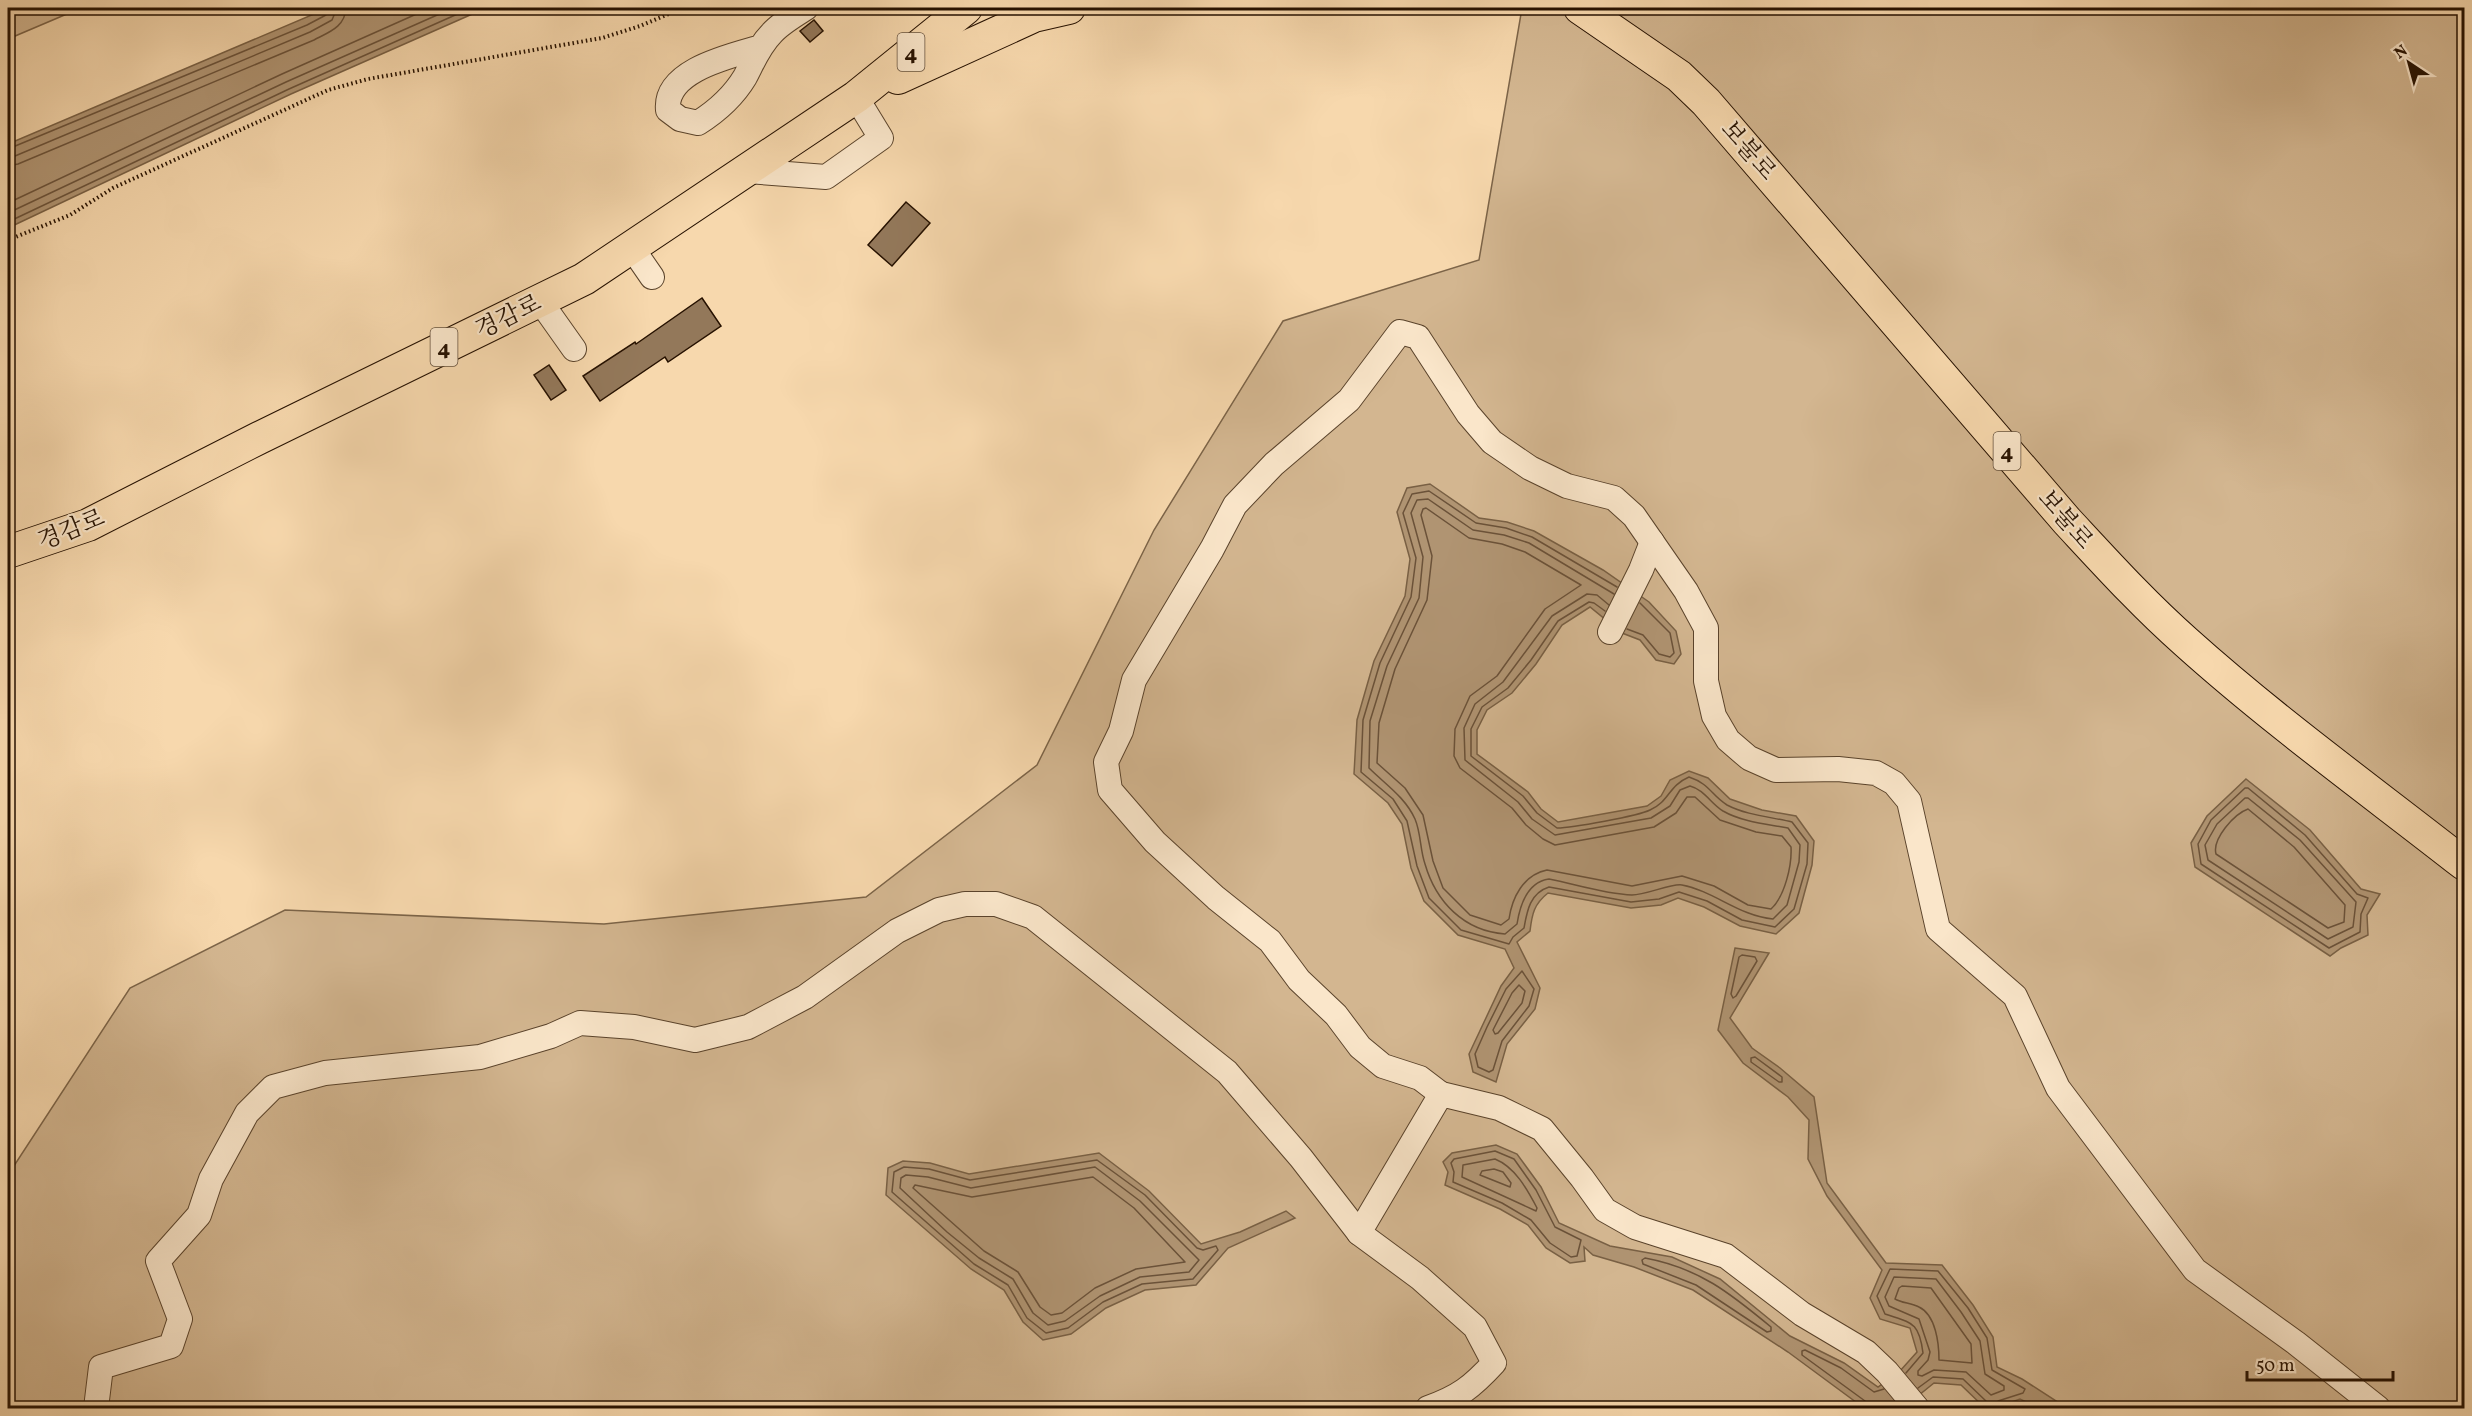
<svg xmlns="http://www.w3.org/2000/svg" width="2472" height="1416" viewBox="0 0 2472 1416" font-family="Vollkorn,'Noto Serif KR',serif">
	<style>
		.green { fill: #d3b690; stroke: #7c6448; stroke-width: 1.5 }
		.water { fill: #b09472; stroke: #796044; stroke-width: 1.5 }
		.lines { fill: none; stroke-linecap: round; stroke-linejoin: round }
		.shore { stroke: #6b5239; stroke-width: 1.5 }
		.building { fill: #93785a; stroke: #261100; stroke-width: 1.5 }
		.minor-casing { stroke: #5a432b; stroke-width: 26 }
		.major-casing { stroke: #261100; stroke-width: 34 }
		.path { stroke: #261100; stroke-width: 4; stroke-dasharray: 1.5 3; stroke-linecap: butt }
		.minor { stroke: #fae6ca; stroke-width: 24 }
		.major { stroke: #f7d8ad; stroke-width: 32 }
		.labels { text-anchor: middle; stroke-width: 4.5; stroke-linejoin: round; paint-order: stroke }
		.shield { fill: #fae6ca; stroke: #66513d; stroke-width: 1.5 }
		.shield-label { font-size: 22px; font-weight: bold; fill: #261100 }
		.street-label { font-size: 24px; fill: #261100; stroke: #fae6ca }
	</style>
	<rect width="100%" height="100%" fill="#f7d8ad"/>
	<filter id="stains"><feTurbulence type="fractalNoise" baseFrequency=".00333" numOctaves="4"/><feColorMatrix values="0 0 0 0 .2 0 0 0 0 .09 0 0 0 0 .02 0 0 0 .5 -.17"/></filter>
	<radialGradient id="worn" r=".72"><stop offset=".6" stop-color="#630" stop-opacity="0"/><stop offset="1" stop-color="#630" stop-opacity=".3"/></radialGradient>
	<g class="green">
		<polygon points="8,8 81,8 8,39"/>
		<polygon points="1522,8 2464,8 2464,1408 8,1408 8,1175 130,988 285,910 604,924 866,897 1037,765 1154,530 1283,321 1479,260"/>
	</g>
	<g class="water">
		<polygon points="328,8 486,8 291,94 8,228 8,144"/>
		<path d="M1430,484L1479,518L1507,522L1534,531L1603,570L1649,602L1676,631L1681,654L1674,664L1656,660L1640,640L1622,633L1590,607L1562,625L1536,664L1512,693L1487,710L1477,730V754L1528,792L1541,809L1558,822L1647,806L1661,796L1670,780L1689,771L1708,778L1730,799L1762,810L1796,816L1814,841L1812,865L1799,913L1776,934L1740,926L1704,907L1678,898L1661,905L1631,908L1548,893C1534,904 1532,914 1530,931L1517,942L1540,988L1535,1009L1507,1044L1496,1082L1473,1072L1469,1054L1501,986L1514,968L1505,949L1458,935L1424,901L1411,868L1402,824L1388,803L1354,774L1357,720L1374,661L1405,596L1410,559L1397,512L1407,488Z"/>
		<polygon points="2246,779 2310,830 2361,889 2380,894 2367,915 2368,935 2341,948 2330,956 2195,867 2191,843 2207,816"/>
		<polygon points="1735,948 1769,953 1730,1018 1752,1048 1780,1068 1814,1097 1827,1183 1886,1263 1942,1265 1973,1305 1993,1337 1997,1367 2022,1379 2067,1408 2039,1408 2020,1399 1995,1408 1985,1408 1961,1385 1934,1383 1903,1408 1864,1408 1788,1352 1693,1290 1634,1267 1593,1255 1584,1247 1585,1261 1570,1263 1546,1248 1528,1225 1500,1209 1445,1185 1448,1172 1443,1162 1452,1153 1496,1145 1517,1154 1541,1187 1559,1223 1610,1246 1672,1257 1720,1279 1790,1336 1844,1363 1878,1387 1900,1371 1917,1352 1910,1328 1880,1319 1870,1298 1882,1270 1827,1196 1808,1159 1809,1120 1788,1097 1743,1063 1718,1030"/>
		<polygon points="1099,1153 1149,1191 1201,1244 1240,1232 1286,1211 1295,1218 1228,1248 1196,1285 1145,1290 1106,1308 1071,1334 1043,1340 1023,1322 1004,1290 971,1269 886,1195 888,1168 903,1161 930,1163 969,1174"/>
	</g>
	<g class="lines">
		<g class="shore">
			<polyline points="8,149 307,25 326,15 329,8"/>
			<polyline points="8,157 15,156 310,32 332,20 337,8"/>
			<path d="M8,166L18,164L314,40C329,32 345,27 346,8"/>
			<polyline points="8,203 282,74 430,8"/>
			<polyline points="8,213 286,82 453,8"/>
			<polyline points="8,222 289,89 471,8"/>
			<path d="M1426,508L1469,538L1502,544L1525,552L1581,585L1545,609L1497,676L1470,696L1455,729L1454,756L1460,768L1512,808L1526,825L1543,839L1555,845L1654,827L1676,813L1687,797H1695L1720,820L1756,832L1782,836L1791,847C1792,865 1785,896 1771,909L1748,905L1714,886L1682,876L1632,886L1547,870C1523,875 1512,898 1509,919L1501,925L1470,915L1443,888L1433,861L1423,815L1405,788L1377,763L1379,723L1395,669L1427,600L1432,556L1421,515L1423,509Z"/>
			<path d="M1609,605L1597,595L1587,594L1552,616L1503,682L1475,704L1464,728L1465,760L1518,802L1532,819L1555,835L1651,818L1670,806L1680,790L1690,786C1705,790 1710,803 1723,811C1742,822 1767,824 1788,828L1800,845L1799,862L1787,905L1773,919C1739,916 1714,891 1682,885C1672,883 1646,895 1632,895C1604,894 1575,884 1549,879C1527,882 1520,905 1517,924L1505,934C1464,931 1436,902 1425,864C1420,850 1421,833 1415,819C1405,797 1385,784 1369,768L1370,721L1387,666L1419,598L1423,557L1411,513L1417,500L1428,499L1473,530L1504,535L1529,543L1614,594"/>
			<path d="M1605,611L1594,603L1589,602L1558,621L1531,660L1508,688L1482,707L1471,729V756L1523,796L1537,813L1557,828C1572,828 1638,816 1650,810C1670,801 1668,786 1689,777C1710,784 1711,795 1727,805C1746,815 1771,817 1792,822L1808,843L1807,864L1794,909L1775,927L1742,920L1707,901L1679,892L1659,899L1631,902L1549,887C1530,893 1527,911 1524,928L1513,937L1509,944L1461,930L1429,898L1417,866L1407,821L1393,799L1361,772L1363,720L1380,663L1411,597L1416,558L1403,513L1412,494L1429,491L1476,523L1506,528L1532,537L1617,587"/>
			<polyline points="1627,629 1643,635 1659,654 1670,657 1674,653 1670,633 1640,603"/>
			<polygon points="2245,788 2248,788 2305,835 2357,894 2368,898 2361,914 2360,932 2329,948 2201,864 2198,844 2211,820"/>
			<polygon points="2245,798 2248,798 2300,840 2356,902 2353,927 2328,939 2208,860 2205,845 2217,824"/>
			<path d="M2248,809L2294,847L2345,905L2344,922L2328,928L2216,854C2212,839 2234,814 2248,809Z"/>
			<polygon points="1742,955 1755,957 1757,961 1736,996 1733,998 1731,994 1739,957"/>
			<polygon points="1522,971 1534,989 1529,1006 1502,1041 1493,1070 1489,1072 1478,1067 1475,1054 1487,1027 1506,989"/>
			<polygon points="1519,985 1525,991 1522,1003 1498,1033 1495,1034 1493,1030 1512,993"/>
			<polygon points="1755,1057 1782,1077 1782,1082 1779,1082 1751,1062 1751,1058"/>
			<polygon points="1495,1151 1514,1159 1536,1190 1555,1227 1581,1240 1577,1256 1571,1257 1550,1243 1531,1220 1502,1203 1453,1182 1454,1172 1451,1163 1454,1159"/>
			<path d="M1495,1159C1515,1167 1527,1189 1537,1208L1536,1211L1462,1177L1463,1165Z"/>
			<polygon points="1097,1160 1145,1195 1197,1248 1203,1250 1216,1246 1218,1250 1193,1279 1142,1284 1103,1302 1068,1328 1046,1333 1027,1318 1008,1285 974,1264 892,1192 894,1172 904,1167 929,1169 970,1180"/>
			<polygon points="1095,1167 1140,1201 1199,1260 1189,1272 1140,1277 1100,1296 1065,1321 1048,1325 1033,1313 1013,1279 979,1258 947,1232 900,1188 901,1178 906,1175 928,1177 971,1188"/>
			<polygon points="1494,1169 1503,1172 1511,1183 1510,1187 1480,1175 1482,1171"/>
			<polygon points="1093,1177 1134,1208 1185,1262 1136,1269 1095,1288 1062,1313 1051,1315 1040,1307 1018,1272 984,1251 913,1188 915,1185 972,1197"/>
			<path d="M1645,1258C1699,1268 1730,1293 1771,1327V1331L1767,1332L1696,1285L1643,1264L1642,1260Z"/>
			<polygon points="1894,1277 1936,1279 1961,1312 1980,1341 1985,1374 2004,1386 2004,1390 1991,1395 1966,1372 1934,1370 1922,1376 1918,1375 1918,1371 1928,1360 1930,1352 1919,1319 1889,1306 1885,1297"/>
			<path d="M1902,1286L1931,1288L1971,1344L1972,1363L1939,1360C1939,1344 1936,1315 1919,1307C1911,1303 1902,1303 1895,1299L1899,1288Z"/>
			<path d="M1906,1373L1923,1353C1919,1321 1911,1323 1885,1314L1877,1296L1890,1269L1938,1271L1968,1308L1987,1338L1992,1370L2025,1389L2023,1393L1998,1401L1995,1408"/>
			<polyline points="1918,1388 1933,1377 1963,1379 1987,1402 1989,1408"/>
			<polyline points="1867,1408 1865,1401 1802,1355 1802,1351 1805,1350 1841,1368 1874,1392 1884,1389"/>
		</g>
	</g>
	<g class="building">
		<polygon points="814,20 823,31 810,42 800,31"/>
		<polygon points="906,202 930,223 892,266 868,245"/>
		<polygon points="702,298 721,326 668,362 665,357 600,401 583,376 635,342 636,344"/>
		<polygon points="549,365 566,390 551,400 534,375"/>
	</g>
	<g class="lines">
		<defs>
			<g id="minor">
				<path d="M761,47C731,56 664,70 668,110L680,119L698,123C717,111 733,97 745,77C753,62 759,46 772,33C781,23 795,15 806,8"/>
				<polyline points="747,171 826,177 881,138 856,97"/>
				<polyline points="632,248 652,277"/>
				<polyline points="540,301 574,349"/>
				<polyline points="1610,632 1641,570 1652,542"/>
				<polyline points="1441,1094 1420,1078 1383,1066 1360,1047 1336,1015 1299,980 1270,941 1216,898 1155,842 1110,790 1106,762 1121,731 1134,680 1212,549 1235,505 1274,464 1349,400 1400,332 1418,337 1468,414 1492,442 1530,468 1567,486 1614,498 1634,516 1686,591 1706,628 1706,681 1714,716 1728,740 1749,758 1776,770 1838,769 1876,773 1894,783 1909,801 1938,929 2015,996 2058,1088 2195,1270 2296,1343 2378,1408"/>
				<polyline points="1359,1233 1441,1094 1499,1108 1542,1129 1582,1178 1605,1210 1635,1227 1726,1256 1802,1314 1866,1352 1887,1372 1917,1408"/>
				<path d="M96,1408L101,1367L171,1346L180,1319L158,1261L199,1215L211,1179L247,1113L273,1087L325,1073L480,1057L551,1036L580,1023L634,1027L695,1040L748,1027L805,997L897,931L939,910L965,904H996L1033,917L1227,1072L1301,1158L1359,1233L1420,1278L1475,1327L1494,1363C1472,1387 1459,1397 1428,1408"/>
			</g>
			<g id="major">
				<path d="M1580,8L1679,76L1706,102L2067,521C2106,563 2144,605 2186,642C2274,721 2371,791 2464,864"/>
				<polyline points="898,78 1034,16 1069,8"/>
				<polyline points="8,552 88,525 259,438 584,279 856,97 966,8"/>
			</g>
		</defs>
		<use href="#minor" class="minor-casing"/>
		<use href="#major" class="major-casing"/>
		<polyline class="path" points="8,240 70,215 113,188 328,90 368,79 602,38 640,26 683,8"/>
		<use href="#minor" class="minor"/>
		<use href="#major" class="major"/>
	</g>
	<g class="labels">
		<g class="shield">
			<rect x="897.5" y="33" width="27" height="38" rx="4.5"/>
			<rect x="430.5" y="328" width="27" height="38" rx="4.5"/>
			<rect x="1993.5" y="432" width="27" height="38" rx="4.5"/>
		</g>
		<g class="shield-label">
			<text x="911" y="60">4</text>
			<text x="444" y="355">4</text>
			<text x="2007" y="459">4</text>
		</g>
		<g class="street-label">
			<text transform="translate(1749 150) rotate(49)" y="8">보불로</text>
			<text transform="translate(508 316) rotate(-26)" y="8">경감로</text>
			<text transform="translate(2066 519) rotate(49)" y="8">보불로</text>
			<text transform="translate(71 529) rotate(-22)" y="8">경감로</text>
		</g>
	</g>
	<rect width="2472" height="1416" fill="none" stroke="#f7d8ad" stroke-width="30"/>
	<rect x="9" y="9" width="2454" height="1398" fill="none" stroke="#261100" stroke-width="3"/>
	<rect x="15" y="15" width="2442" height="1386" fill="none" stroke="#261100" stroke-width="1.5"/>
	<g transform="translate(2409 63) rotate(324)" stroke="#fae6ca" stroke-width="4.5" paint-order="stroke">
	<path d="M0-4.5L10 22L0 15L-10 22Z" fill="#261100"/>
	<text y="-9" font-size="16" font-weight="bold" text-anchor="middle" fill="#261100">N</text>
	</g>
	<path d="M2247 1371v9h146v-9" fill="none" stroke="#261100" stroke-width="3"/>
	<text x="2256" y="1371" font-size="18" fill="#261100" stroke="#fae6ca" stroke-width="4.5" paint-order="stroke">50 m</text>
	<rect width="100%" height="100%" filter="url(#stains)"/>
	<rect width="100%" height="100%" fill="url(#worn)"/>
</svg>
